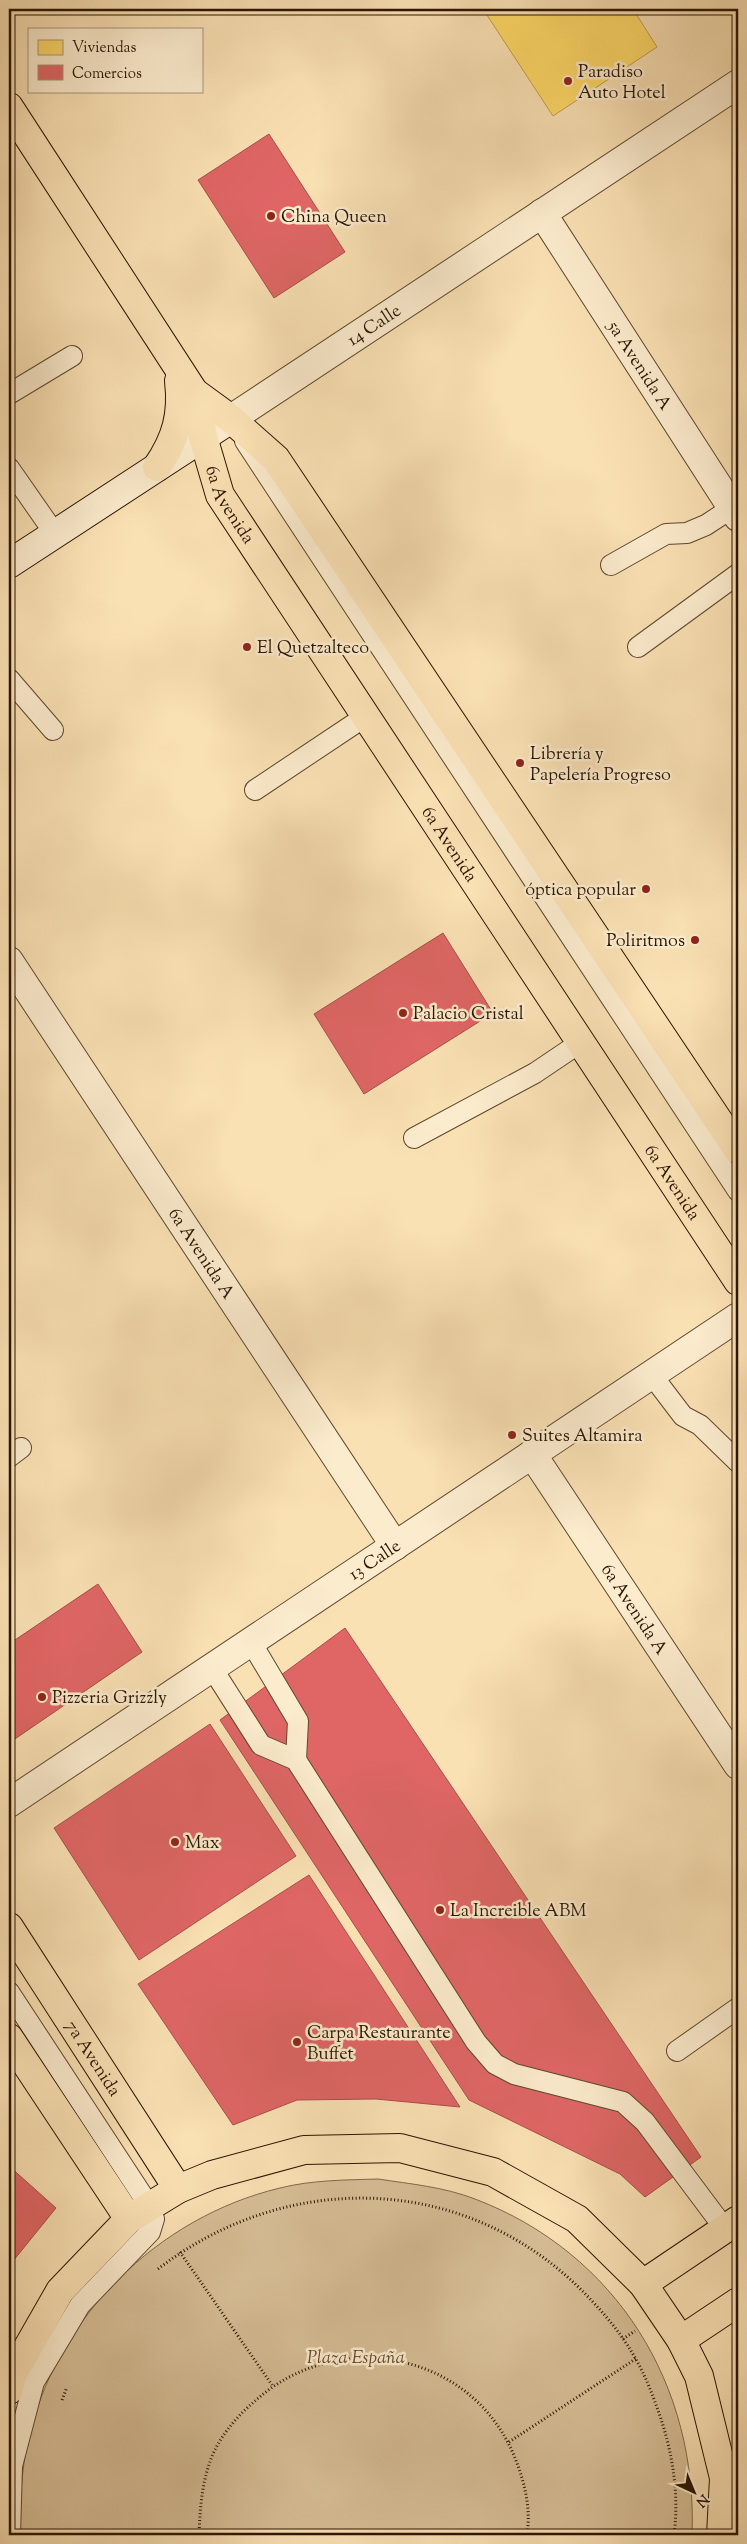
<svg xmlns="http://www.w3.org/2000/svg" width="747" height="2544" viewBox="0 0 747 2544" font-family="'Sorts Mill Goudy',serif">
	<style>
		.green { fill: #d7be96; stroke: #806a4c }
		.homes { fill: #ffd966; stroke: #bf9e48 }
		.shops { fill: #e06666; stroke: #a94e48 }
		.lines { fill: none; stroke-linecap: round; stroke-linejoin: round }
		.service-casing { stroke: #5e482e; stroke-width: 22 }
		.minor-casing { stroke: #5e482e; stroke-width: 30 }
		.tertiary-casing { stroke: #5e482e; stroke-width: 30 }
		.secondary-casing { stroke: #2a1502; stroke-width: 30 }
		.primary-casing { stroke: #2a1502; stroke-width: 30 }
		.path { stroke: #2a1502; stroke-width: 3; stroke-dasharray: 1 2.5; stroke-linecap: butt }
		.service { stroke: #fcecce; stroke-width: 20 }
		.minor { stroke: #fcecce; stroke-width: 28 }
		.tertiary { stroke: #fcecce; stroke-width: 28 }
		.secondary { stroke: #fcecce; stroke-width: 28 }
		.primary { stroke: #fae1b4; stroke-width: 28 }
		.poi-dot { fill: #8f2418; stroke: #fcecce; stroke-width: 2 }
		.labels { text-anchor: middle; stroke-width: 5; stroke-linejoin: round; paint-order: stroke }
		.poi-label { font-size: 18px; fill: #2a1502; stroke: #fcecce; text-anchor: start }
		.street-label { font-size: 18px; fill: #2a1502; stroke: #fcecce }
		.park-label { font-size: 18px; font-style: italic; fill: #5e482e; stroke: #fcecce }
	</style>
	<rect width="100%" height="100%" fill="#fae1b4"/>
	<filter id="stains"><feTurbulence type="fractalNoise" baseFrequency=".004" numOctaves="4"/><feColorMatrix values="0 0 0 0 .2 0 0 0 0 .09 0 0 0 0 .02 0 0 0 .5 -.17"/></filter>
	<radialGradient id="worn" r=".72"><stop offset=".6" stop-color="#630" stop-opacity="0"/><stop offset="1" stop-color="#630" stop-opacity=".3"/></radialGradient>
	<path class="green" d="M378,2179C411,2184 444,2187 475,2199C617,2253 698,2386 692,2535H20C20,2503 21,2472 28,2441C55,2318 158,2217 280,2188C312,2180 345,2180 378,2179Z"/>
	<polygon class="homes" points="483,9 633,9 657,47 553,116"/>
	<g class="shops">
		<polygon points="269,134 345,252 274,298 198,180"/>
		<polygon points="443,933 493,1013 364,1094 314,1014"/>
		<polygon points="98,1584 142,1652 9,1743 9,1644"/>
		<polygon points="345,1628 701,2157 645,2197 620,2174 469,2100 220,1720"/>
		<polygon points="210,1724 296,1856 139,1960 54,1828"/>
		<polygon points="309,1875 460,2107 376,2099 297,2100 233,2125 138,1984"/>
		<polygon points="9,2166 56,2208 9,2266"/>
	</g>
	<g class="lines">
		<defs>
			<g id="service">
				<polyline points="9,394 72,356"/>
				<polyline points="245,441 738,1191"/>
				<polyline points="9,468 55,534"/>
				<polyline points="611,565 666,534 687,533 706,525 732,508"/>
				<polyline points="638,647 738,574"/>
				<polyline points="9,679 53,730"/>
				<polyline points="255,790 366,716"/>
				<polyline points="414,1138 535,1073 581,1042"/>
				<polyline points="651,1374 683,1416 700,1425 738,1462"/>
				<polyline points="9,1457 21,1448"/>
				<polyline points="251,1642 298,1721 296,1760"/>
				<polyline points="212,1668 261,1745 296,1760 476,2042 495,2064 514,2074 623,2102 645,2122 725,2229"/>
				<polyline points="9,1992 150,2207 154,2219 150,2232 80,2305 34,2382 12,2466 10,2535"/>
				<polyline points="677,2051 738,2008"/>
			</g>
			<g id="minor">
				<path id="s1" d="M542,213L738,517"/>
				<path id="s2" d="M9,961L395,1546"/>
				<path id="s3" d="M532,1454L738,1765"/>
			</g>
			<g id="tertiary">
				<path id="s4" d="M231,419L738,84"/>
				<path id="s5" d="M9,1803L738,1317"/>
			</g>
			<polyline id="secondary" points="9,564 231,419"/>
			<g id="primary">
				<path id="s6" d="M9,107L194,392L203,437L220,495L738,1281"/>
				<polyline points="194,392 231,419 276,459 738,1150"/>
				<path d="M157,467C176,439 183,415 179,381"/>
				<path id="s7" d="M9,1927L178,2189"/>
				<polyline points="9,2038 129,2219"/>
				<polyline points="643,2284 738,2220"/>
				<polyline points="681,2340 738,2302"/>
				<polyline points="9,2390 12,2375 60,2291 129,2219 178,2189 212,2175 304,2150 400,2148 493,2172 577,2219 643,2284 681,2340 699,2376 724,2478 721,2535"/>
			</g>
		</defs>
		<use href="#service" class="service-casing"/>
		<use href="#minor" class="minor-casing"/>
		<use href="#tertiary" class="tertiary-casing"/>
		<use href="#secondary" class="secondary-casing"/>
		<use href="#primary" class="primary-casing"/>
		<g class="path">
			<polyline points="180,2252 272,2385"/>
			<path d="M158,2269C292,2166 475,2174 592,2301C622,2333 640,2360 655,2402C671,2444 680,2490 674,2535"/>
			<polyline points="623,2339 635,2331"/>
			<polyline points="62,2400 67,2387"/>
			<polyline points="509,2442 637,2358"/>
			<path d="M199,2535C200,2507 202,2480 213,2454C222,2434 238,2415 255,2401C338,2326 473,2352 515,2458C525,2483 531,2509 527,2535"/>
		</g>
		<use href="#service" class="service"/>
		<use href="#minor" class="minor"/>
		<use href="#tertiary" class="tertiary"/>
		<use href="#secondary" class="secondary"/>
		<use href="#primary" class="primary"/>
	</g>
	<g class="poi-dot">
		<circle cx="568" cy="81" r="5"/>
		<circle cx="271" cy="216" r="5"/>
		<circle cx="247" cy="647" r="5"/>
		<circle cx="520" cy="763" r="5"/>
		<circle cx="646" cy="889" r="5"/>
		<circle cx="695" cy="940" r="5"/>
		<circle cx="403" cy="1013" r="5"/>
		<circle cx="512" cy="1435" r="5"/>
		<circle cx="42" cy="1697" r="5"/>
		<circle cx="175" cy="1842" r="5"/>
		<circle cx="440" cy="1910" r="5"/>
		<circle cx="297" cy="2042" r="5"/>
	</g>
	<g class="labels">
		<g class="poi-label">
			<text x="578" y="77">Paradiso<tspan x="578" dy="21">Auto Hotel</tspan></text>
			<text x="281" y="222">China Queen</text>
			<text x="257" y="653">El Quetzalteco</text>
			<text x="530" y="759">Librería y<tspan x="530" dy="21">Papelería Progreso</tspan></text>
			<text x="636" y="895" text-anchor="end">óptica popular</text>
			<text x="685" y="946" text-anchor="end">Poliritmos</text>
			<text x="413" y="1019">Palacio Cristal</text>
			<text x="522" y="1441">Suites Altamira</text>
			<text x="52" y="1703">Pizzeria Grizzly</text>
			<text x="185" y="1848">Max</text>
			<text x="450" y="1916">La Increible ABM</text>
			<text x="307" y="2038">Carpa Restaurante<tspan x="307" dy="21">Buffet</tspan></text>
		</g>
		<g class="street-label">
			<text dy="6" stroke="none"><textPath href="#s4" startOffset="171">14 Calle</textPath></text>
			<text dy="6" stroke="none"><textPath href="#s1" startOffset="181">5a Avenida A</textPath></text>
			<text dy="6" stroke="none"><textPath href="#s6" startOffset="459">6a Avenida</textPath></text>
			<text dy="6" stroke="none"><textPath href="#s6" startOffset="864">6a Avenida</textPath></text>
			<text dy="6" stroke="none"><textPath href="#s6" startOffset="1269">6a Avenida</textPath></text>
			<text dy="6" stroke="none"><textPath href="#s2" startOffset="350">6a Avenida A</textPath></text>
			<text dy="6" stroke="none"><textPath href="#s5" startOffset="439">13 Calle</textPath></text>
			<text dy="6" stroke="none"><textPath href="#s3" startOffset="186">6a Avenida A</textPath></text>
			<text dy="6" stroke="none"><textPath href="#s7" startOffset="156">7a Avenida</textPath></text>
		</g>
		<g class="park-label">
			<text x="356" y="2363">Plaza España</text>
		</g>
	</g>
	<rect width="747" height="2544" fill="none" stroke="#fae1b4" stroke-width="30"/>
	<rect x="10" y="10" width="727" height="2524" fill="none" stroke="#2a1502" stroke-width="2.5"/>
	<rect x="15" y="15" width="717" height="2514" fill="none" stroke="#2a1502"/>
	<rect x="28" y="28" width="175" height="65" fill="#fcecce" stroke="#a8967c"/>
	<rect x="38" y="40" width="25" height="15" fill="#ffd966" stroke="#a8967c"/>
	<text x="72" y="52" font-size="15" fill="#2a1502">Viviendas</text>
	<rect x="38" y="65" width="25" height="15" fill="#e06666" stroke="#a8967c"/>
	<text x="72" y="78" font-size="15" fill="#2a1502">Comercios</text>
	<g transform="translate(694 2492) rotate(136)" stroke="#fcecce" stroke-width="4" paint-order="stroke">
	<path d="M0-4L9 19L0 12L-9 19Z" fill="#2a1502"/>
	<text y="-8" font-size="14" font-weight="bold" text-anchor="middle" fill="#2a1502">N</text>
	</g>
	<rect width="100%" height="100%" filter="url(#stains)"/>
	<rect width="100%" height="100%" fill="url(#worn)"/>
</svg>
